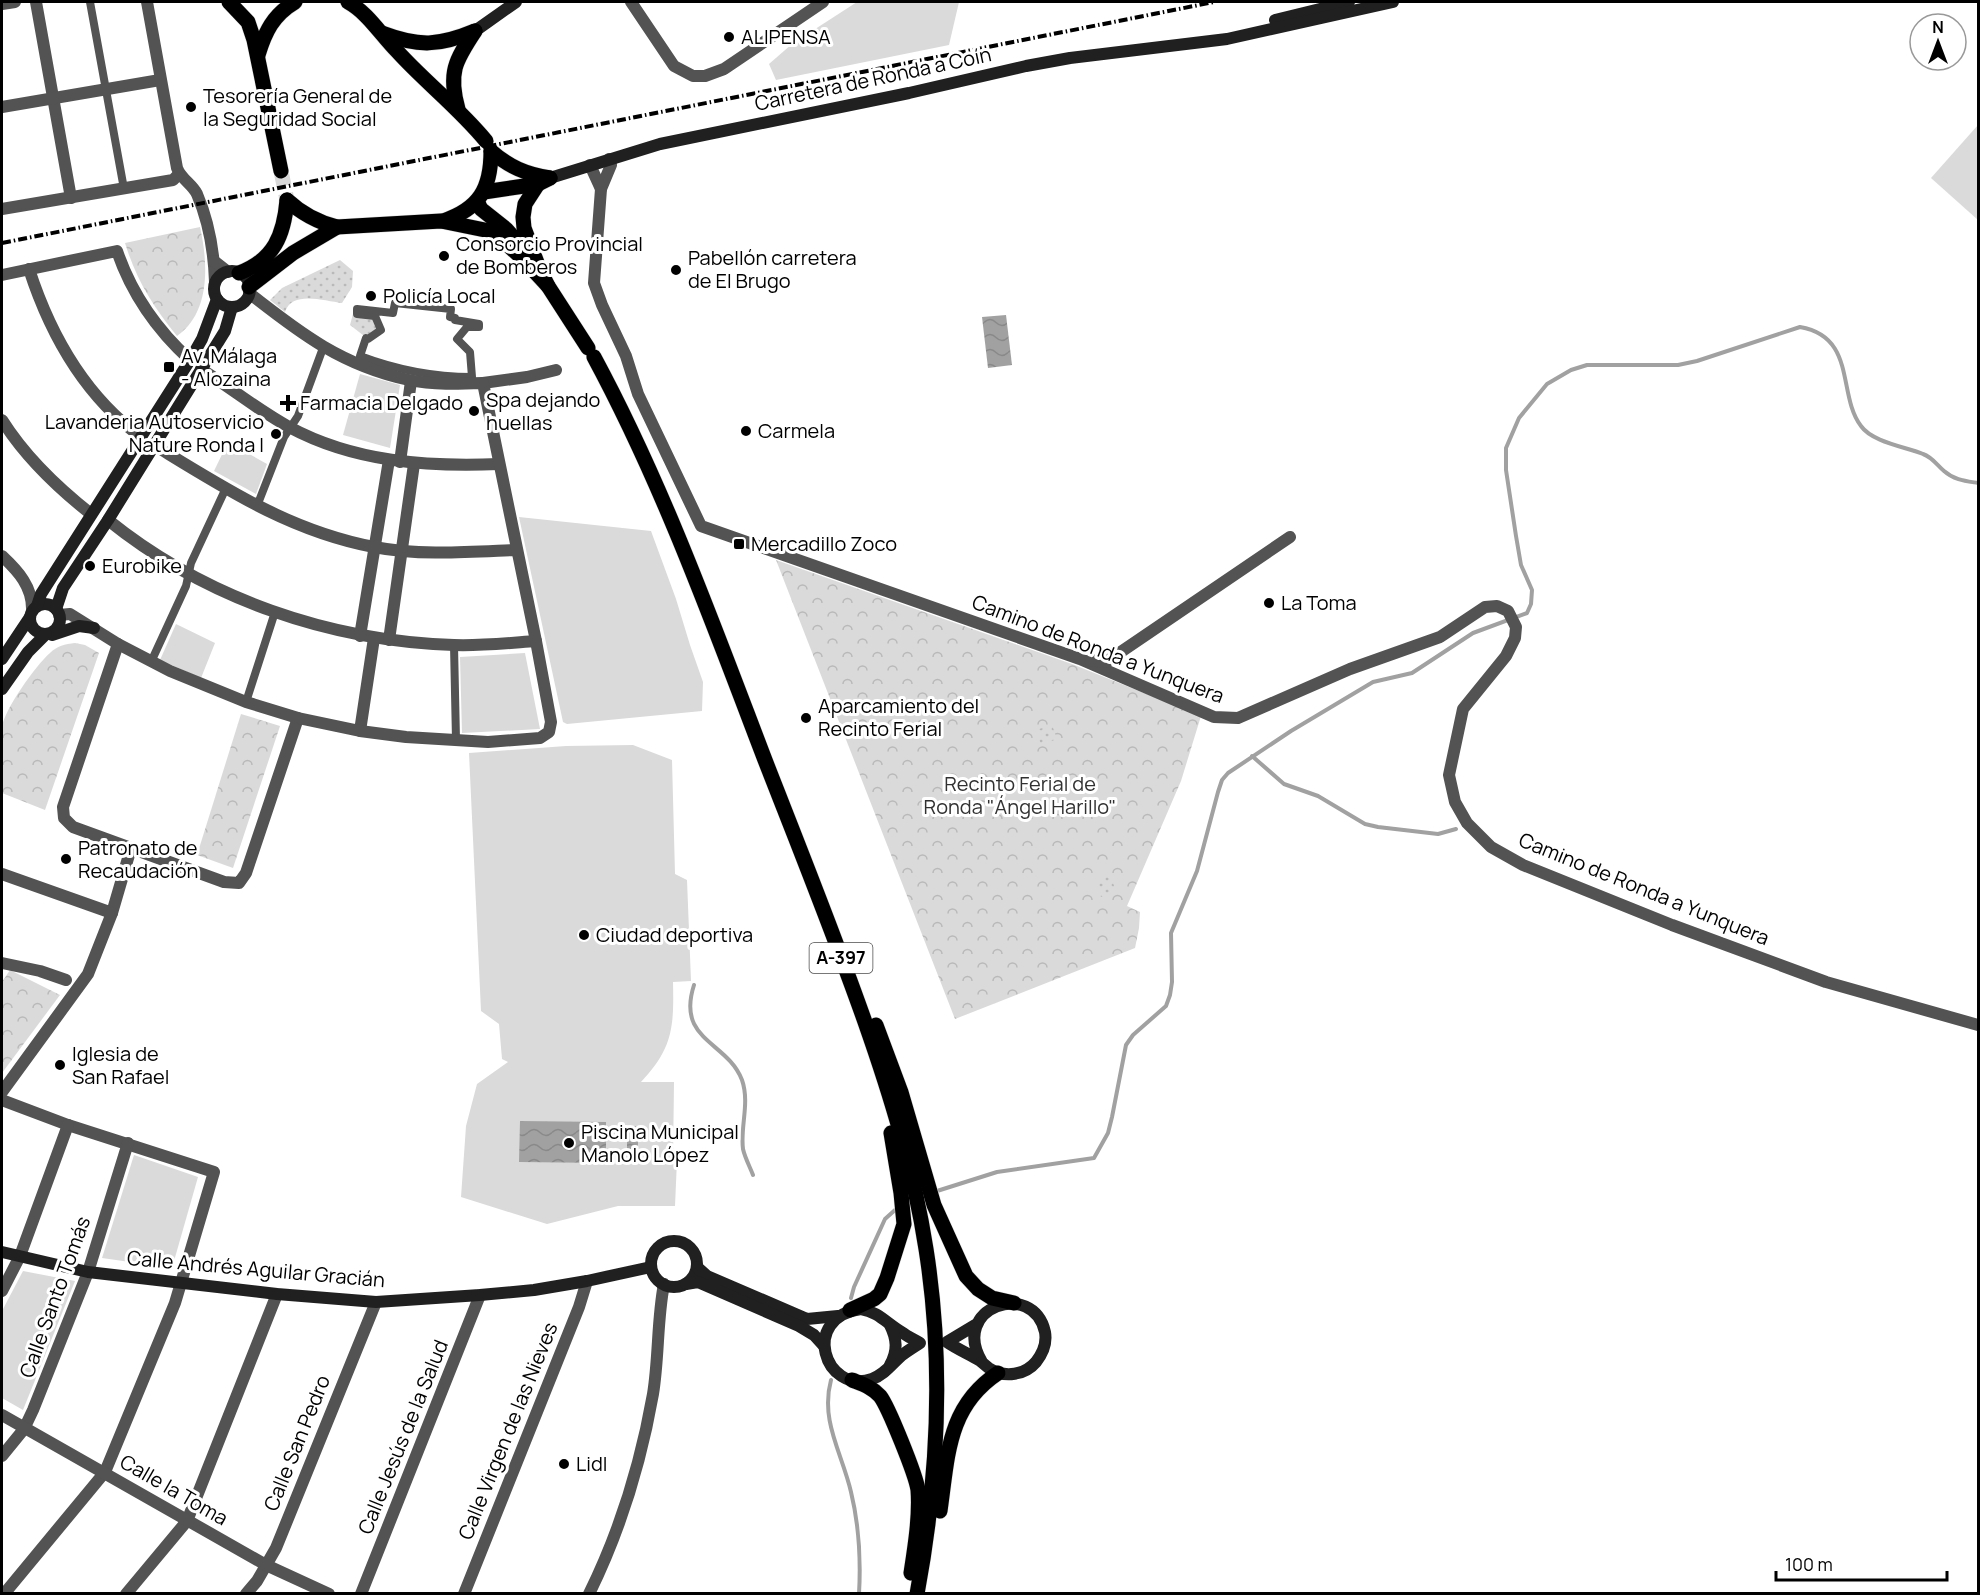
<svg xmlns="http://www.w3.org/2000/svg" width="1980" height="1595" viewBox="0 0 1980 1595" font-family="Manrope,sans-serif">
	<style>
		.grass { fill: #dadada }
		.park { fill: url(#park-crowns) }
		.garden { fill: url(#garden-dots) }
		.water { fill: url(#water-waves) }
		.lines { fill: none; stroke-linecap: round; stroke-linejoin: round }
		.stream { stroke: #a1a1a1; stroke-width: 4 }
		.primary-tunnel { stroke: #d9d9d9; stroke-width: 15; stroke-dasharray: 15 8; stroke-linecap: butt }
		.primary-casing { stroke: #dbdbdb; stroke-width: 16 }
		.pedestrian { stroke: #535353; stroke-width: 8 }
		.minor { stroke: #535353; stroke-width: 12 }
		.tertiary { stroke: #535353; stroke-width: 12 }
		.secondary { stroke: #202020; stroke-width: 12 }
		.primary { stroke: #000; stroke-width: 15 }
		.rail { stroke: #000; stroke-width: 4; stroke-dasharray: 9 3 1.5 3; stroke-linecap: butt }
		.poi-dot { fill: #000; stroke: #fff; stroke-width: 2 }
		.labels { text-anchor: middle; stroke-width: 6; stroke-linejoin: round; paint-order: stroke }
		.shield { fill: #fff; stroke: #4c4c4c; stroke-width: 1.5 }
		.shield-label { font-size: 18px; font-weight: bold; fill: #000 }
		.poi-label { font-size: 20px; fill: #000; stroke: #fff; text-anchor: start }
		.street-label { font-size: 20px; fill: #000; stroke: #fff }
		.park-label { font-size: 20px; fill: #313131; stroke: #fff }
	</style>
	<defs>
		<pattern id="park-crowns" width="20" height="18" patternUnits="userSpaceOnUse" patternTransform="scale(1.5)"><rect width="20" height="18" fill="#dadada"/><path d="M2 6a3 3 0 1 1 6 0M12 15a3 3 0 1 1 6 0" fill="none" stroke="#b9b9b9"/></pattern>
		<pattern id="garden-dots" width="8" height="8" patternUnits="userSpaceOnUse" patternTransform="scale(1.5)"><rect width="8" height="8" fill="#dadada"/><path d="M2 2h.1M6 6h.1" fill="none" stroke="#b9b9b9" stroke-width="1.8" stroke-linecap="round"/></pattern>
		<pattern id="water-waves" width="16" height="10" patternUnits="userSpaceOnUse" patternTransform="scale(1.5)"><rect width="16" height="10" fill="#a1a1a1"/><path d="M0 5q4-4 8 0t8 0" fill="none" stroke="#898989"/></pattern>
	</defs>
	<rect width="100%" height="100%" fill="#fff"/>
	<g class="grass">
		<polygon points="857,2 959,2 949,45 776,80 769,64 792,44"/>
		<polygon points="1978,125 1978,220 1931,178"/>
		<polygon points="360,374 400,385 390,448 343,435"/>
		<polygon points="228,442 267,464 256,494 214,471"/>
		<polygon points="519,517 651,531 676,599 690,645 703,682 702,711 567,724 563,722"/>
		<polygon points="176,624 215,643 201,678 160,660"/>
		<polygon points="525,653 540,729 462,733 460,657"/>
		<path d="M633,745L672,760L675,874L687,880L691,981L673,982C674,1027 673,1048 641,1082H674L673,1160H677L675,1206H618L547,1224L461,1197L466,1126L477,1084L508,1062L502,1059L499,1024L481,1011L469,753L566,746Z"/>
		<polygon points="134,1155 198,1177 172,1268 102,1258"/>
		<polygon points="23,1271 75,1281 23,1410 2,1398 2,1311"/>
	</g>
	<g class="park">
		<path d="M200,227C208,263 211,312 177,336C153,307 136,279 125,243Z"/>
		<polygon points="776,560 1072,664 1201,716 1181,781 1127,906 1140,912 1139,928 1135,948 955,1019"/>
		<path d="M75,643L85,645L99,653L45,810L2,793C1,772 0,749 2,727C4,710 36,665 50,653C57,646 65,644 75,643Z"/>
		<polygon points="241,714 280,726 233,868 197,855"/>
		<polygon points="10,970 60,995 2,1073 2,982"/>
	</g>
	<g class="garden">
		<path d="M340,260L353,271L352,287L342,303C324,301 292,290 285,312L270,300L282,288Z"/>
		<polygon points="353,314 375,316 381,330 368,339 350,325"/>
		<polygon points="1052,725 1057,739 1041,745 1036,730"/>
		<polygon points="1110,875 1116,891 1101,897 1095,881"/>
	</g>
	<g class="water">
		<polygon points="1006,315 1012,365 988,368 982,317"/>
		<polygon points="520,1121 606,1122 606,1163 519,1162"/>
		<polygon points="638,1126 638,1158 627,1158 627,1127"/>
	</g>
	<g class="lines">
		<g class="stream">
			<polyline points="1252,756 1284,784 1318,796 1365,824 1378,827 1438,834 1456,829"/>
			<path d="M694,985C676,1041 727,1041 742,1080C750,1103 740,1127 743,1149C745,1158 750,1167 753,1175"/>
			<path d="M937,1191L997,1172L1094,1158L1108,1133L1112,1117L1126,1045L1133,1035L1166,1006L1170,995L1172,982L1171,933L1197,871L1218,792L1222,780L1228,773L1291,731L1373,682L1412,673L1473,633L1527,613L1531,604L1532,590L1521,565L1516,536L1506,470V448L1519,418L1547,384L1571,370L1587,365H1678L1697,361L1800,327C1857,337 1837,395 1861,426C1872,442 1906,447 1923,454C1932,457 1937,465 1944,471C1954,480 1966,481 1978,483"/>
			<polyline points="851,1298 854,1287 885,1219 895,1210"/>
			<path d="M831,1380C820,1421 842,1453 851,1492C859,1525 861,1559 859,1594"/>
		</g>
		<polyline class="primary-tunnel" points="281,171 287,200"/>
		<defs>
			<g id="primary">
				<polyline points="229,2 248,22 254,40 281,171"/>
				<path d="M348,2C368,13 381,35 397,51C425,82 459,108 486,141"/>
				<path d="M382,33C419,47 439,46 475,31"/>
				<path d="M258,55C265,32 273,15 295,2"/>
				<path d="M458,109C448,73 455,61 475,31"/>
				<path d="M491,151C509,167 526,174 550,178"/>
				<polyline points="538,184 525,204 523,217 524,228 539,268 548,286 588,348"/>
				<polyline points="484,192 538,184 550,178"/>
				<path d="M287,200C302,214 317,222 337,227L441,221L485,230L499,237L522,258L548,286"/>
				<polyline points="477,201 481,209 506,229 522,247"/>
				<path d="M443,221C479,209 491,189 491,151"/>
				<path d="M239,273C274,260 284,235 287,200"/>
				<polyline points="249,287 293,253 337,227"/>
				<path d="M594,357C663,485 713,624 765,760C799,847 834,934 865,1022C891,1096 914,1171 926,1249C944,1363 938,1481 917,1594"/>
				<polyline points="876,1025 901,1092 934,1205 966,1276 978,1289 992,1298 1014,1303"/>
				<polyline points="850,1310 874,1299 880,1294 887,1278 904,1224 901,1193 891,1133"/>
				<path d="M852,1380C862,1384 872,1387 880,1396C888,1406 916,1475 918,1490C920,1516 915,1547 911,1573"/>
				<path d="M940,1511C948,1456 947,1407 998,1373"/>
			</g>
		</defs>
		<use href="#primary" class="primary-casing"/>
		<g class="pedestrian">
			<polyline points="90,2 124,189"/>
			<path d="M395,303L451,309L450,317L455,318V320L479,324V327H467L457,339L470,352L472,377C433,377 397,370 360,356L366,338L368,339L381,330L375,316L357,314V309L393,313Z"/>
			<polyline points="257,506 284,437 298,416 323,348"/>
			<polyline points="454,645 456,740"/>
			<polyline points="151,662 186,586 191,563 226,488"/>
			<polyline points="246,702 275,612"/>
		</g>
		<g class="minor">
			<polyline points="36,2 71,198"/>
			<polyline points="631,2 674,66 693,76 705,76 724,69 823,2"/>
			<polyline points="2,107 160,80"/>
			<polyline points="609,159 611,165 601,189 594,283 602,305 626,356 638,394 701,526 1080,659 1214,717 1238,718 1350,669 1440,637 1485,607 1497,606 1508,611 1516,627 1515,638 1506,656 1463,709 1449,775 1455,802 1467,823 1491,847 1523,865 1672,925 1826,982 1978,1025"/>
			<polyline points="590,165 601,189"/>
			<path d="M29,269C50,334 85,396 141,437"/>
			<path d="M2,275L117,251C132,295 156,329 190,360"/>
			<polyline points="483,383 527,377 556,370"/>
			<path d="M2,420C24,455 58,488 91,514"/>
			<path d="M154,445C226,489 290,531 374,547C420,556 469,552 516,550"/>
			<polyline points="400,462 411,381"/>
			<path d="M108,520C206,599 330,641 454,645C482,646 509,643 536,641"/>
			<path d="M2,556C18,571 33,587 32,611"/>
			<polyline points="360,636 389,460"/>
			<polyline points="389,640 414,464"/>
			<polyline points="118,644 63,807 64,818 73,827 224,882 239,883 246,873 298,718"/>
			<polyline points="1090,660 1106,662 1290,537"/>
			<polyline points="360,731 374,638"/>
			<polyline points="112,913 131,848"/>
			<polyline points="2,963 40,971 66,980"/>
			<polyline points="2,1100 68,1125 214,1172 175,1303 105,1472 4,1594"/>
			<polyline points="2,1291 20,1256 68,1125"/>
			<polyline points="2,1456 24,1429 33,1410 88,1272 128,1143"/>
			<polyline points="126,1594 187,1521 277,1294"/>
			<polyline points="246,1594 257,1581 276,1548 376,1302"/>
			<polyline points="361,1594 480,1295"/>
			<polyline points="464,1594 579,1307 587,1281"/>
		</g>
		<g class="tertiary">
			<path d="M147,2L177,168C181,179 192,184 197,194C209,222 214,252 215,282"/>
			<polyline points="2,4 15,2"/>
			<polyline points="2,209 173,180 179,174"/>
			<polyline points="214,261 228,272"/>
			<path d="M201,369C231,388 258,410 289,427C354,462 427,467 499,464"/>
			<path d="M59,615L70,614L118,644L170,671L246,702L298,718L360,731L406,737L488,742L540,738L549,732L551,722L536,641L483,383C459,384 433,385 409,380C343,366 301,334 249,293"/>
			<polyline points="2,874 112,913 88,974 2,1092"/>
			<polyline points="2,1415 266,1565 329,1594"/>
			<path d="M589,1594C620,1531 641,1462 653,1394C659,1357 657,1320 664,1284"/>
		</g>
		<g class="secondary">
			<polyline points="1275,20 1349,2"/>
			<polyline points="475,31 516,2"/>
			<polyline points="550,178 660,144 909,93 1026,66 1070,58 1227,39 1393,2"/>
			<circle cx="232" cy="289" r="18"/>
			<circle cx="45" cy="619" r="15"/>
			<polyline points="37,606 41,594 190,360 202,339 217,299"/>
			<polyline points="56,609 63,588 108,520 225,331 232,307"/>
			<polyline points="52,635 79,626 94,628"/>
			<polyline points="2,659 30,617"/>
			<polyline points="2,689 28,652 46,634"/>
			<circle cx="674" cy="1264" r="23"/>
			<polyline points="2,1252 88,1272 277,1294 376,1302 480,1295 534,1290 587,1281 651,1267"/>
			<polyline points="697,1267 707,1276 807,1319 838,1316"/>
			<polyline points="686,1284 698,1282 799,1326 814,1335 824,1346"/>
			<path d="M861,1309C879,1312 887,1324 903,1333C908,1337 914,1339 920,1343C914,1347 907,1351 901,1356C892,1364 884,1375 872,1379C824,1395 800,1317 861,1309Z"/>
			<path d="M977,1324L947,1342C957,1349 969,1354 979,1360C983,1363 986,1366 990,1369C1005,1378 1025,1375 1036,1362C1043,1353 1047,1343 1045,1332C1033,1279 949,1307 982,1362"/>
			<path d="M890,1365C898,1351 897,1339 890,1325"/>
		</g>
		<use href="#primary" class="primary"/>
		<polyline class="rail" points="2,243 1214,2"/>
	</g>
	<g class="poi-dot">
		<circle cx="729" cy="37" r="6"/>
		<circle cx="191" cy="107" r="6"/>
		<circle cx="444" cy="256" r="6"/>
		<circle cx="676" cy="270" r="6"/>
		<circle cx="371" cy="296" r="6"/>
		<rect x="163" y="361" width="12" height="12" rx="3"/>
		<path d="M285 394h6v6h6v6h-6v6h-6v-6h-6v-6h6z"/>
		<circle cx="474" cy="411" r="6"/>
		<circle cx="746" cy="431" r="6"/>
		<circle cx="276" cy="434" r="6"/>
		<rect x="733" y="538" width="12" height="12" rx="3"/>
		<circle cx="90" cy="566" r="6"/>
		<circle cx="1269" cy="603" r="6"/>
		<circle cx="806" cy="718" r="6"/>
		<circle cx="66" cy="859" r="6"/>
		<circle cx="584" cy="935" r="6"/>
		<circle cx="60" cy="1065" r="6"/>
		<circle cx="569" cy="1143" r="6"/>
		<circle cx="564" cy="1464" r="6"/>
	</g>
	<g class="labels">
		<rect class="shield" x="809.5" y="943" width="63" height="30" rx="4.5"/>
		<g class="shield-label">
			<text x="841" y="964">A-397</text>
		</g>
		<g class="poi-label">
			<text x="741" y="44">ALIPENSA</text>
			<text x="203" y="103">Tesorería General de<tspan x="203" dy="23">la Seguridad Social</tspan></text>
			<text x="456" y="251">Consorcio Provincial<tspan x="456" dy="23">de Bomberos</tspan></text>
			<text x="688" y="265">Pabellón carretera<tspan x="688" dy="23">de El Brugo</tspan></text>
			<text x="383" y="303">Policía Local</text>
			<text x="181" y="363">Av. Málaga<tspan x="181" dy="23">- Alozaina</tspan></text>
			<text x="486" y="407">Spa dejando<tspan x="486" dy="23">huellas</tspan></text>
			<text x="300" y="410">Farmacia Delgado</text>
			<text x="264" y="429" text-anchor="end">Lavanderia Autoservicio<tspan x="264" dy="23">Nature Ronda I</tspan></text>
			<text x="758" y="438">Carmela</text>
			<text x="751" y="551">Mercadillo Zoco</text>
			<text x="102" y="573">Eurobike</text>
			<text x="1281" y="610">La Toma</text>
			<text x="818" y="713">Aparcamiento del<tspan x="818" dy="23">Recinto Ferial</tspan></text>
			<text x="78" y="855">Patronato de<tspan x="78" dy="23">Recaudación</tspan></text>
			<text x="596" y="942">Ciudad deportiva</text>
			<text x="72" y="1061">Iglesia de<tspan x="72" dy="23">San Rafael</tspan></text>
			<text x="581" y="1139">Piscina Municipal<tspan x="581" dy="23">Manolo López</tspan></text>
			<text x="576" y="1471">Lidl</text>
		</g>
		<g class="street-label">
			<text transform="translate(873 79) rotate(-12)" y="7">Carretera de Ronda a Coín</text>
			<text transform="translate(1098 649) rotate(21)" y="7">Camino de Ronda a Yunquera</text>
			<text transform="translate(1644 889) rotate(22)" y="7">Camino de Ronda a Yunquera</text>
			<text transform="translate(256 1269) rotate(5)" y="7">Calle Andrés Aguilar Gracián</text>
			<text transform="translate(55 1297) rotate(-70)" y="7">Calle Santo Tomás</text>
			<text transform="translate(508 1431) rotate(-68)" y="7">Calle Virgen de las Nieves</text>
			<text transform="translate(403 1437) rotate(-68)" y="7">Calle Jesús de la Salud</text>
			<text transform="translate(297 1443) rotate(-68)" y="7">Calle San Pedro</text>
			<text transform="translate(174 1490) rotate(30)" y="7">Calle la Toma</text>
		</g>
		<g class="park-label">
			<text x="1020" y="791">Recinto Ferial de<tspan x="1020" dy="23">Ronda "Ángel Harillo"</tspan></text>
		</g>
	</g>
	<rect width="1980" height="1595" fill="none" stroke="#000000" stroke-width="6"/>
	<g transform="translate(1938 42)"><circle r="28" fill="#ffffff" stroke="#999999" stroke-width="1.5"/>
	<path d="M0-4.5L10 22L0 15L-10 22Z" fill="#000000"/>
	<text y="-9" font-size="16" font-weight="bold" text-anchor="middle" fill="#000000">N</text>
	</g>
	<path d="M1776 1571v9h171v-9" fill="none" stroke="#000000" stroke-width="3"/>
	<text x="1785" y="1571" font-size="18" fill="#000000" stroke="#ffffff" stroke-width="4.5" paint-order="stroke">100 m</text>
</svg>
